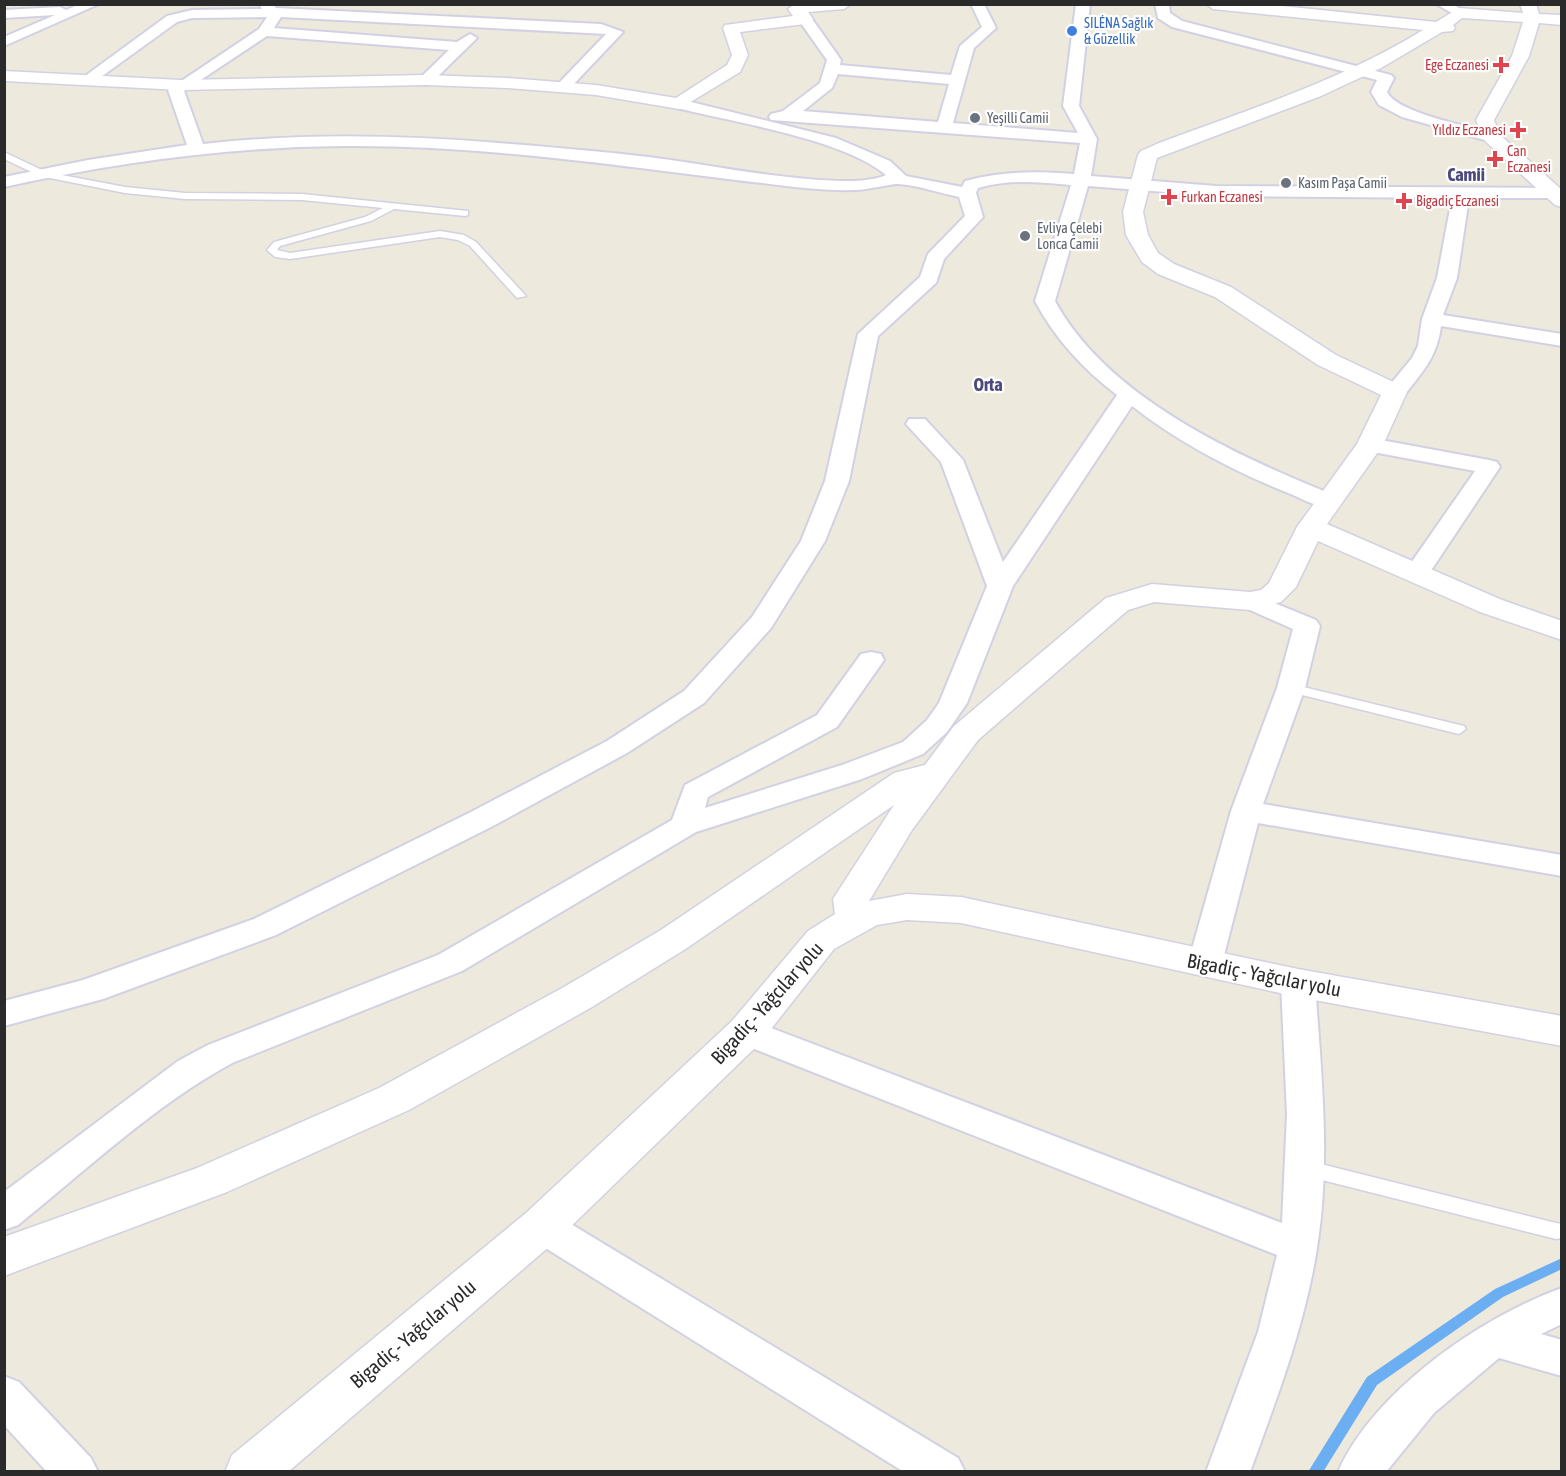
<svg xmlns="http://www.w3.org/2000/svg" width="1566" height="1476" viewBox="0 0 1566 1476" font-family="'Asap Condensed',sans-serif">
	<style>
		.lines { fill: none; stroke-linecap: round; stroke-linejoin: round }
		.stream { fill: #6baef2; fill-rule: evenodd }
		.lane-casing { stroke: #d2d1e3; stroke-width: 3 }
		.street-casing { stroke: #d2d1e3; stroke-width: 4 }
		.secondary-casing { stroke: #d2d1e3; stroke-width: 3 }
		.lane { fill: #fff; fill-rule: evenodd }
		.street { fill: #fff; fill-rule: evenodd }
		.secondary { fill: #fff; fill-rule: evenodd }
		.shop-dot { fill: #3f7fe0; stroke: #fff; stroke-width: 2 }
		.health-dot { fill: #e0444e; stroke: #fff; stroke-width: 2 }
		.worship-dot { fill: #6b7280; stroke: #fff; stroke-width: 2 }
		.labels { text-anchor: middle; stroke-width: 4.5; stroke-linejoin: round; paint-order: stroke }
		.far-shop-label { font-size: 14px; fill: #366cbe; stroke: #fff; text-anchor: start }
		.far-health-label { font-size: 14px; fill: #be3a42; stroke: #fff; text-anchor: start }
		.far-worship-label { font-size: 14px; fill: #5b616d; stroke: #fff; text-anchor: start }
		.far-district-label { font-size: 18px; font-weight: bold; fill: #4c497c; stroke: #fff }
		.near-street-label { font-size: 20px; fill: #2a2a2a; stroke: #fff }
	</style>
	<rect width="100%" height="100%" fill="#ede9dc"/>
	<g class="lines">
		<polygon class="stream" points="1562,1258 1562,1269 1503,1297 1377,1385 1323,1472 1308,1472 1367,1377 1495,1289"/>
		<defs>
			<g id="lane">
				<polygon points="4,152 46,172 125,187 185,193 302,194 468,211 468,215 465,216 394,209 371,221 280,246 277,250 290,253 440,231 464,235 476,242 526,296 517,298 470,246 458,240 440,237 290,259 275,257 267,250 274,242 365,217 383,208 302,200 185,199 125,193 40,176 4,159"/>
				<polygon points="1291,684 1464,726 1466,729 1459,734 1286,691 1284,688"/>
				<polygon points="1305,1160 1556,1223 1562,1224 1562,1238 1556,1239 1298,1174 1295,1168 1298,1162"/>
			</g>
			<g id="street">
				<polygon points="80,4 99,4 4,46 4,37 55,15 4,18 4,10 60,7 66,10"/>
				<path d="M259,4H273L276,8L601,24L623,32L569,89H559L556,86L559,83L606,34L281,17L274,28L457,42L470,34L477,38L431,83L426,85L418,80L449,50L267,36L184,91L203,144C301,133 400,135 498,143C548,147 598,151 648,157C697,162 847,194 886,175C842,138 731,122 673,107L671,104L673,101L679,99L836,138L890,161L906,176L962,187L965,181C1002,171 1035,171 1074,174L1080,143L771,120L769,117L771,114L783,111L820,83L827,60L798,19L800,16H810L841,60L840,65L951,75L960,46L982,27L971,4H984L996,28L974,48L953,123L1078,133L1063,106L1076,4H1090L1079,106L1097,139L1091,176L1216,186L1562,188V198H1469L1457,278L1443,315L1562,334V346L1441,326C1437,358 1422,372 1403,397H1387L1384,392L1412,358L1418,346L1422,319L1437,278L1452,198L1216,196L1088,186L1055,301C1107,398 1239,457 1336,496L1340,501L1336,506C1321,510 1307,501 1293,495C1235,472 1181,444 1132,406L1013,586L967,703L947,732L923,754L862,779L696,832L462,971L232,1063C155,1105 86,1170 18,1225L4,1230V1192L178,1061L208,1045L438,955L672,820L685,785L817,715L861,654L871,652L881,654L884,660L837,727L708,797L705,808L842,765L903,742L927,720L939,703L987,586L941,462L906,424L909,419H925L963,460L1003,562L1117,395C1083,369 1055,339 1035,301L1071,185C1039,182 1009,179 978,188L976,193L983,217L944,259L936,283L878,336L849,481L825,541L771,628L704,703L627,753L491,827L276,935L103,999L4,1026V1001L83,980L254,919L469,813L607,741L684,691L752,617L801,541L825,481L858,334L920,277L928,254L965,216L959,197C939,193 918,185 898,184C889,184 868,190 855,190C829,191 803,188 778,185C634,168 490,145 344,146C229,147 117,162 4,187V177L88,160L187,145L168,90L259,29L267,17L192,18L177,22L94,82H84L81,79L167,16L192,10L262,9ZM838,74L949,84L938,122L803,111L832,88Z"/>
				<path d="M1155,4H1169L1170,13L1182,21L1391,75L1394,78L1387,92C1398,114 1473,127 1498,134L1500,137L1492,142L1402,117L1379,105L1371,92L1377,80L1172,27L1158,18Z"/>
				<polygon points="1436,4 1453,4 1466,13 1459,17"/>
				<polygon points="1370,438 1489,460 1497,462 1500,467 1426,578 1417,581 1408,578 1404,573 1475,471 1362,450 1359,445 1362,440"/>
				<polygon points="1250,593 1316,620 1320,626 1305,688 1263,804 1562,855 1562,876 1258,823 1222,963 1217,971 1205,975 1193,971 1188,963 1231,811 1277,688 1293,629 1241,606 1237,601 1241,596"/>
				<path d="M1298,971L1310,974L1315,983C1321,1071 1331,1161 1317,1248C1305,1325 1277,1398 1250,1472H1206L1258,1332L1277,1255L734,1041L729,1032L734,1023L746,1019L758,1023L1282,1223L1287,1114L1281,983L1286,974Z"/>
				<polygon points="542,1210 556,1215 958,1458 965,1472 904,1472 528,1237 523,1226 528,1215"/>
				<path d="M1562,1288V1324L1541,1334L1562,1340V1376L1499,1358L1434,1413L1386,1472H1338C1374,1391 1481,1317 1562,1288Z"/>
				<polygon points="4,1376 19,1382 91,1458 98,1472 47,1472 4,1425"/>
			</g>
			<g id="secondary">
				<polygon points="795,4 851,4 844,9 808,12 813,19 805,24 740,32 748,55 740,72 679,109 596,95 507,88 426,85 181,90 4,81 4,71 181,80 426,75 507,78 596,85 676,98 727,65 732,55 723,28 725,25 793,16 788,9"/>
				<path d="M1206,4H1264L1436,22L1459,8L1523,13L1520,4H1536L1539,14L1562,15V25L1539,23L1529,56L1494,120L1500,135L1562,190V207L1555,205L1485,141L1476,120L1512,56L1523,22L1462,18L1453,25L1455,28L1453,31L1442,32L1381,68L1321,96L1157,158L1143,212L1148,235L1158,253L1174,264L1231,287L1336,355L1404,387L1407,392L1383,445L1327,524L1502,600L1562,621V640L1480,612L1318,541L1296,587L1281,602L1250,610L1154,602L1128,610L978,740L912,830L869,901L907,894L961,897L1298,969L1562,1016V1046L1298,997L961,923L907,920L877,925L834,949L760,1043L558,1239L288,1472H225L232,1455L526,1213L732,1021L808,931L835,914L833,899L894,805L687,948L592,1007L409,1110L227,1192L4,1276V1237L197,1168L379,1088L564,987L661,930L894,773L925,765L954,726L1106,598L1152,584L1250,592L1261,590L1269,583L1297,527L1357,444L1381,395L1318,365L1215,297L1158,274L1142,262L1126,235L1123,212L1138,155L1141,151L1159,143C1250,109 1340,81 1423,30L1213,9Z"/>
			</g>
		</defs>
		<use href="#lane" class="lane-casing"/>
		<use href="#street" class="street-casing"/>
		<use href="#secondary" class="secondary-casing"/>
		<use href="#lane" class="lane"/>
		<use href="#street" class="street"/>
		<use href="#secondary" class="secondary"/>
	</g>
	<circle class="shop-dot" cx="1072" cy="31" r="6"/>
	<g class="health-dot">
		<path d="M1498 56h6v6h6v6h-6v6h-6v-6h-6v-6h6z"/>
		<path d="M1515 121h6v6h6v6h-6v6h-6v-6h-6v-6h6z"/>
		<path d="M1492 150h6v6h6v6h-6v6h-6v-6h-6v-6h6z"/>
		<path d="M1166 188h6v6h6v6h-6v6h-6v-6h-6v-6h6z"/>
		<path d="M1401 192h6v6h6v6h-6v6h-6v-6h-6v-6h6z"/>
	</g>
	<g class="worship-dot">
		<circle cx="975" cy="118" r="6"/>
		<circle cx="1286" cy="183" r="6"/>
		<circle cx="1025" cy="236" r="6"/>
	</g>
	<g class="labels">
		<g class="far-shop-label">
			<text x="1084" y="28">SILÉNA Sağlık<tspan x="1084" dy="16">&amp; Güzellik</tspan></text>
		</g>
		<g class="far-health-label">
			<text x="1489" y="70" text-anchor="end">Ege Eczanesi</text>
			<text x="1506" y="135" text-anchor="end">Yıldız Eczanesi</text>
			<text x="1507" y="156">Can<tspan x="1507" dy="16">Eczanesi</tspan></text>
			<text x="1181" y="202">Furkan Eczanesi</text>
			<text x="1416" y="206">Bigadiç Eczanesi</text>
		</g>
		<g class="far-worship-label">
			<text x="987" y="123">Yeşilli Camii</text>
			<text x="1298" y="188">Kasım Paşa Camii</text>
			<text x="1037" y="233">Evliya Çelebi<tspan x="1037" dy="16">Lonca Camii</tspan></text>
		</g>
		<g class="far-district-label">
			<text x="1466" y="181">Camii</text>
			<text x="988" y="391">Orta</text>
		</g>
		<g class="near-street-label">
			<text transform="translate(1264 975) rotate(11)" y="7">Bigadiç - Yağcılar yolu</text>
			<text transform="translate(767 1003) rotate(-48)" y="7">Bigadiç - Yağcılar yolu</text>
			<text transform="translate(413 1334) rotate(-40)" y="7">Bigadiç - Yağcılar yolu</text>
		</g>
	</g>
	<rect width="1566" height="1476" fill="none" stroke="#2a2a2a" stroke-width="12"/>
</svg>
